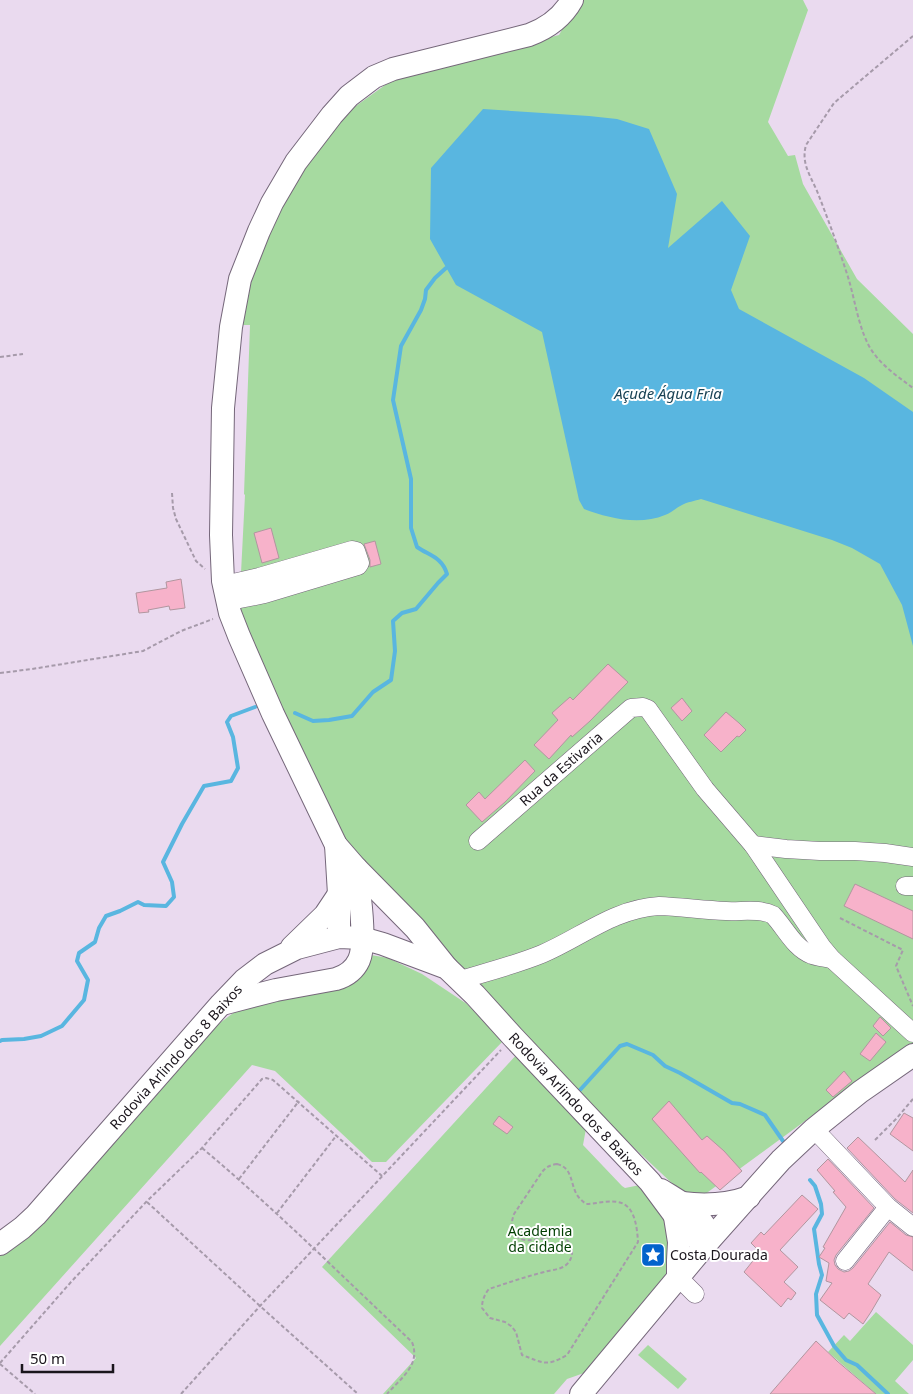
<svg xmlns="http://www.w3.org/2000/svg" width="913" height="1394" viewBox="0 0 913 1394" font-family="'Noto Sans',sans-serif">
	<style>
		.green { fill: #a6daa0 }
		.water { fill: #59b6e0 }
		.lines { fill: none; stroke-linecap: round; stroke-linejoin: round }
		.stream { stroke: #59b6e0; stroke-width: 4 }
		.building { fill: #f7b2ca; stroke: #b1969f }
		.minor-casing { stroke: #75677a; stroke-width: 19 }
		.major-casing { stroke: #75677a; stroke-width: 24 }
		.path { stroke: #a69aaa; stroke-width: 2; stroke-dasharray: 4 2.5; stroke-linecap: butt }
		.minor { stroke: #fff; stroke-width: 18 }
		.major { stroke: #fff; stroke-width: 22 }
		.labels { text-anchor: middle; stroke-width: 4; stroke-linejoin: round; paint-order: stroke }
		.street-label { font-size: 14px; fill: #1a151c; stroke: #fff }
		.park-label { font-size: 14px; fill: #003e00; stroke: #fff }
		.poi-label { font-size: 14px; fill: #1a151c; stroke: #fff; text-anchor: start }
		.water-label { font-size: 15px; font-style: italic; fill: #194254; stroke: #fff }
	</style>
	<rect width="100%" height="100%" fill="#eadaef"/>
	<g class="green">
		<polygon points="579,0 803,0 808,10 768,122 788,156 795,155 803,184 857,279 913,334 913,1056 835,1099 693,1203 514,1035 335,829 239,612 245,495 244,494 250,325 236,325 273,221 311,159 349,111 399,75 559,35"/>
		<polygon points="371,955 388,958 422,974 467,1004 503,1041 386,1162 372,1162 275,1071 252,1065 0,1346 0,1251 209,1031 240,1008"/>
		<polygon points="518,1053 587,1123 583,1145 622,1186 625,1188 645,1184 675,1230 666,1279 601,1367 567,1379 554,1394 383,1394 416,1358 322,1267"/>
		<polygon points="876,1312 913,1345 913,1360 895,1381 909,1394 876,1394 828,1352 844,1335 850,1341"/>
		<polygon points="648,1345 687,1379 678,1389 638,1355"/>
	</g>
	<path class="water" d="M483,109L589,116L617,119L649,129L677,194L668,248L722,201L750,236L731,290L739,309L864,378L913,412V646L902,605L880,564L852,548L832,540L701,499C695,501 687,502 682,505C676,508 671,513 665,515C639,526 608,518 584,509L579,500L542,332L456,285L430,239L431,168Z"/>
	<g class="lines">
		<g class="stream">
			<path d="M295,713L313,721L329,720L352,716L373,692L391,680L395,651L393,621L402,613L416,609L438,583L447,574C442,557 430,556 417,547L411,528V479L393,400L401,346L421,310L425,299L426,290L435,278L446,268"/>
			<polyline points="0,1041 2,1040 24,1039 41,1036 62,1026 84,1000 88,980 77,961 79,953 95,942 99,928 106,916 120,911 138,902 144,905 166,906 174,897 172,882 163,862 182,824 204,786 231,781 238,768 233,737 227,722 231,716 255,707"/>
			<polyline points="580,1090 620,1046 627,1044 653,1055 665,1066 680,1073 732,1103 740,1104 765,1115 783,1141"/>
			<polyline points="810,1180 815,1186 821,1204 822,1214 814,1229 819,1264 822,1275 816,1294 817,1315 834,1346 846,1360 857,1365 888,1394"/>
		</g>
	</g>
	<g class="building">
		<polygon points="271,528 279,558 262,563 254,533"/>
		<polygon points="375,541 381,564 370,567 370,560 364,544"/>
		<polygon points="181,579 185,608 170,610 169,606 148,610 149,612 139,613 136,593 167,588 166,582"/>
		<polygon points="608,664 628,682 590,721 572,737 571,735 549,759 534,745 558,720 552,713 570,697 573,700"/>
		<polygon points="682,698 692,711 682,721 671,708"/>
		<polygon points="726,712 739,723 746,730 739,737 737,736 721,752 704,735"/>
		<polygon points="525,760 535,771 505,802 482,822 466,805 479,792 485,799"/>
		<polygon points="855,884 913,911 913,939 844,906"/>
		<polygon points="880,1017 891,1028 883,1036 873,1026"/>
		<polygon points="876,1033 886,1042 870,1061 860,1054"/>
		<polygon points="844,1071 852,1081 833,1097 826,1090"/>
		<polygon points="669,1101 702,1140 707,1136 724,1151 742,1171 720,1190 701,1172 700,1173 652,1119"/>
		<polygon points="904,1113 913,1118 913,1151 890,1134"/>
		<polygon points="499,1116 513,1127 507,1134 493,1124"/>
		<polygon points="858,1137 905,1182 913,1170 913,1213 895,1199 847,1148"/>
		<polygon points="828,1159 874,1208 836,1255 834,1260 835,1265 838,1269 844,1272 849,1271 853,1268 890,1222 906,1235 913,1237 913,1271 889,1252 868,1284 881,1295 871,1312 863,1324 849,1313 844,1319 820,1300 832,1283 826,1281 829,1263 819,1257 825,1248 823,1247 846,1207 833,1192 835,1191 817,1170"/>
		<polygon points="802,1195 818,1209 780,1250 798,1267 784,1282 796,1293 791,1300 788,1298 781,1307 744,1272 760,1252 751,1243 761,1232 764,1235"/>
		<polygon points="816,1341 837,1361 876,1394 770,1394"/>
	</g>
	<g class="lines">
		<defs>
			<g id="minor">
				<polyline points="224,585 259,577 352,550 356,551 360,563 358,566 265,594 240,599 226,600"/>
				<polyline points="478,841 631,708 643,707 648,709 705,789 753,845 822,947 832,959 913,1033"/>
				<polyline points="753,845 786,849 820,851 855,851 885,853 913,857"/>
				<polyline points="905,886 913,886"/>
				<path d="M460,980C487,972 515,965 542,954C582,937 613,909 659,906C681,907 704,910 726,911C741,912 760,908 773,915C786,929 794,948 812,955C818,957 825,958 832,959"/>
				<polyline points="814,1129 888,1207 913,1227"/>
				<polyline points="845,1261 888,1207"/>
				<polyline points="678,1277 695,1294"/>
			</g>
			<g id="major">
				<polyline points="336,845 339,894 339,937"/>
				<polyline points="292,947 325,915 339,894"/>
				<path d="M447,968L415,928L356,868L336,845L273,714L239,636L230,613L223,581L221,535L223,408L231,327L240,279L259,231L272,203L296,162L332,115L349,96L374,77L393,69L529,35C548,28 562,18 572,0"/>
				<path d="M222,1004L276,990L336,979C346,976 354,971 359,960C367,942 359,889 356,868"/>
				<path d="M661,1190C683,1204 702,1212 710,1239"/>
				<path d="M682,1203C706,1206 727,1205 749,1197"/>
				<polyline points="675,1217 679,1242 678,1260 678,1277"/>
				<polyline points="0,1244 22,1228 36,1215 221,1004 244,980 265,964 297,948 339,937 362,938 383,944 447,968 475,995 513,1037 650,1182 687,1232 697,1238 710,1239"/>
				<polyline points="581,1394 707,1243 781,1160 814,1129 860,1092 913,1055"/>
			</g>
		</defs>
		<use href="#minor" class="minor-casing"/>
		<use href="#major" class="major-casing"/>
		<g class="path">
			<path d="M913,36L834,103L806,145C801,163 810,175 817,191C828,219 839,249 848,277C855,300 858,325 869,346C879,364 897,376 913,388"/>
			<polyline points="0,357 23,354"/>
			<polyline points="172,493 173,508 176,519 196,561 205,569"/>
			<polyline points="0,673 32,669 143,651 181,631 213,619"/>
			<polyline points="840,918 903,950 896,966 913,1006"/>
			<polyline points="875,1140 896,1119 913,1099"/>
			<path d="M202,1148C275,1209 342,1276 412,1342C421,1365 401,1378 387,1394"/>
			<path d="M557,1164C573,1168 570,1183 577,1195C579,1198 582,1201 586,1204C596,1204 607,1200 618,1202C635,1205 637,1227 638,1242L567,1355C546,1367 544,1363 522,1355L516,1332L511,1326L505,1322L490,1318L482,1308C482,1301 484,1295 489,1289C507,1283 525,1277 544,1272C550,1270 557,1270 563,1267C569,1264 572,1258 572,1252C569,1219 526,1254 514,1233C510,1227 512,1220 514,1214L542,1172C546,1167 550,1165 557,1164Z"/>
			<polyline points="239,1179 299,1101"/>
			<polyline points="147,1202 260,1306 358,1394"/>
			<polyline points="277,1213 336,1136"/>
			<polyline points="0,1363 71,1282 147,1201 202,1148 262,1079 266,1078 273,1080 382,1176"/>
			<polyline points="0,1364 35,1394"/>
			<polyline points="181,1394 260,1306 501,1050"/>
		</g>
		<use href="#minor" class="minor"/>
		<use href="#major" class="major"/>
	</g>
	<defs>
		<symbol id="sight-square" viewBox="-11 -11 22 22"><rect x="-9" y="-9" width="18" height="18" rx="4" fill="#0363cc" stroke="#fff"/><path d="M0-6L1.8-2.2L6-1.7L2.9 1.2L3.7 5.4L0 3.3L-3.7 5.4L-2.9 1.2L-6-1.7L-1.8-2.2Z" fill="#fff"/></symbol>
	</defs>
	<g fill-rule="evenodd">
		<use href="#sight-square" x="639" y="1241" width="28" height="28"/>
	</g>
	<g class="labels">
		<g class="street-label">
			<text transform="translate(561 769) rotate(-41)" y="5">Rua da Estivaria</text>
			<text transform="translate(176 1057) rotate(-48)" y="5">Rodovia Arlindo dos 8 Baixos</text>
			<text transform="translate(576 1104) rotate(47)" y="5">Rodovia Arlindo dos 8 Baixos</text>
		</g>
		<g class="park-label">
			<text x="540" y="1236">Academia<tspan x="540" dy="16">da cidade</tspan></text>
		</g>
		<g class="poi-label">
			<text x="670" y="1260">Costa Dourada</text>
		</g>
		<g class="water-label">
			<text x="668" y="399">Açude Água Fria</text>
		</g>
	</g>
	<path d="M22 1364v8h91v-8" fill="none" stroke="#1a151c" stroke-width="2.5"/>
	<text x="30" y="1364" font-size="15" fill="#1a151c" stroke="#ffffff" stroke-width="4" paint-order="stroke">50 m</text>
</svg>
